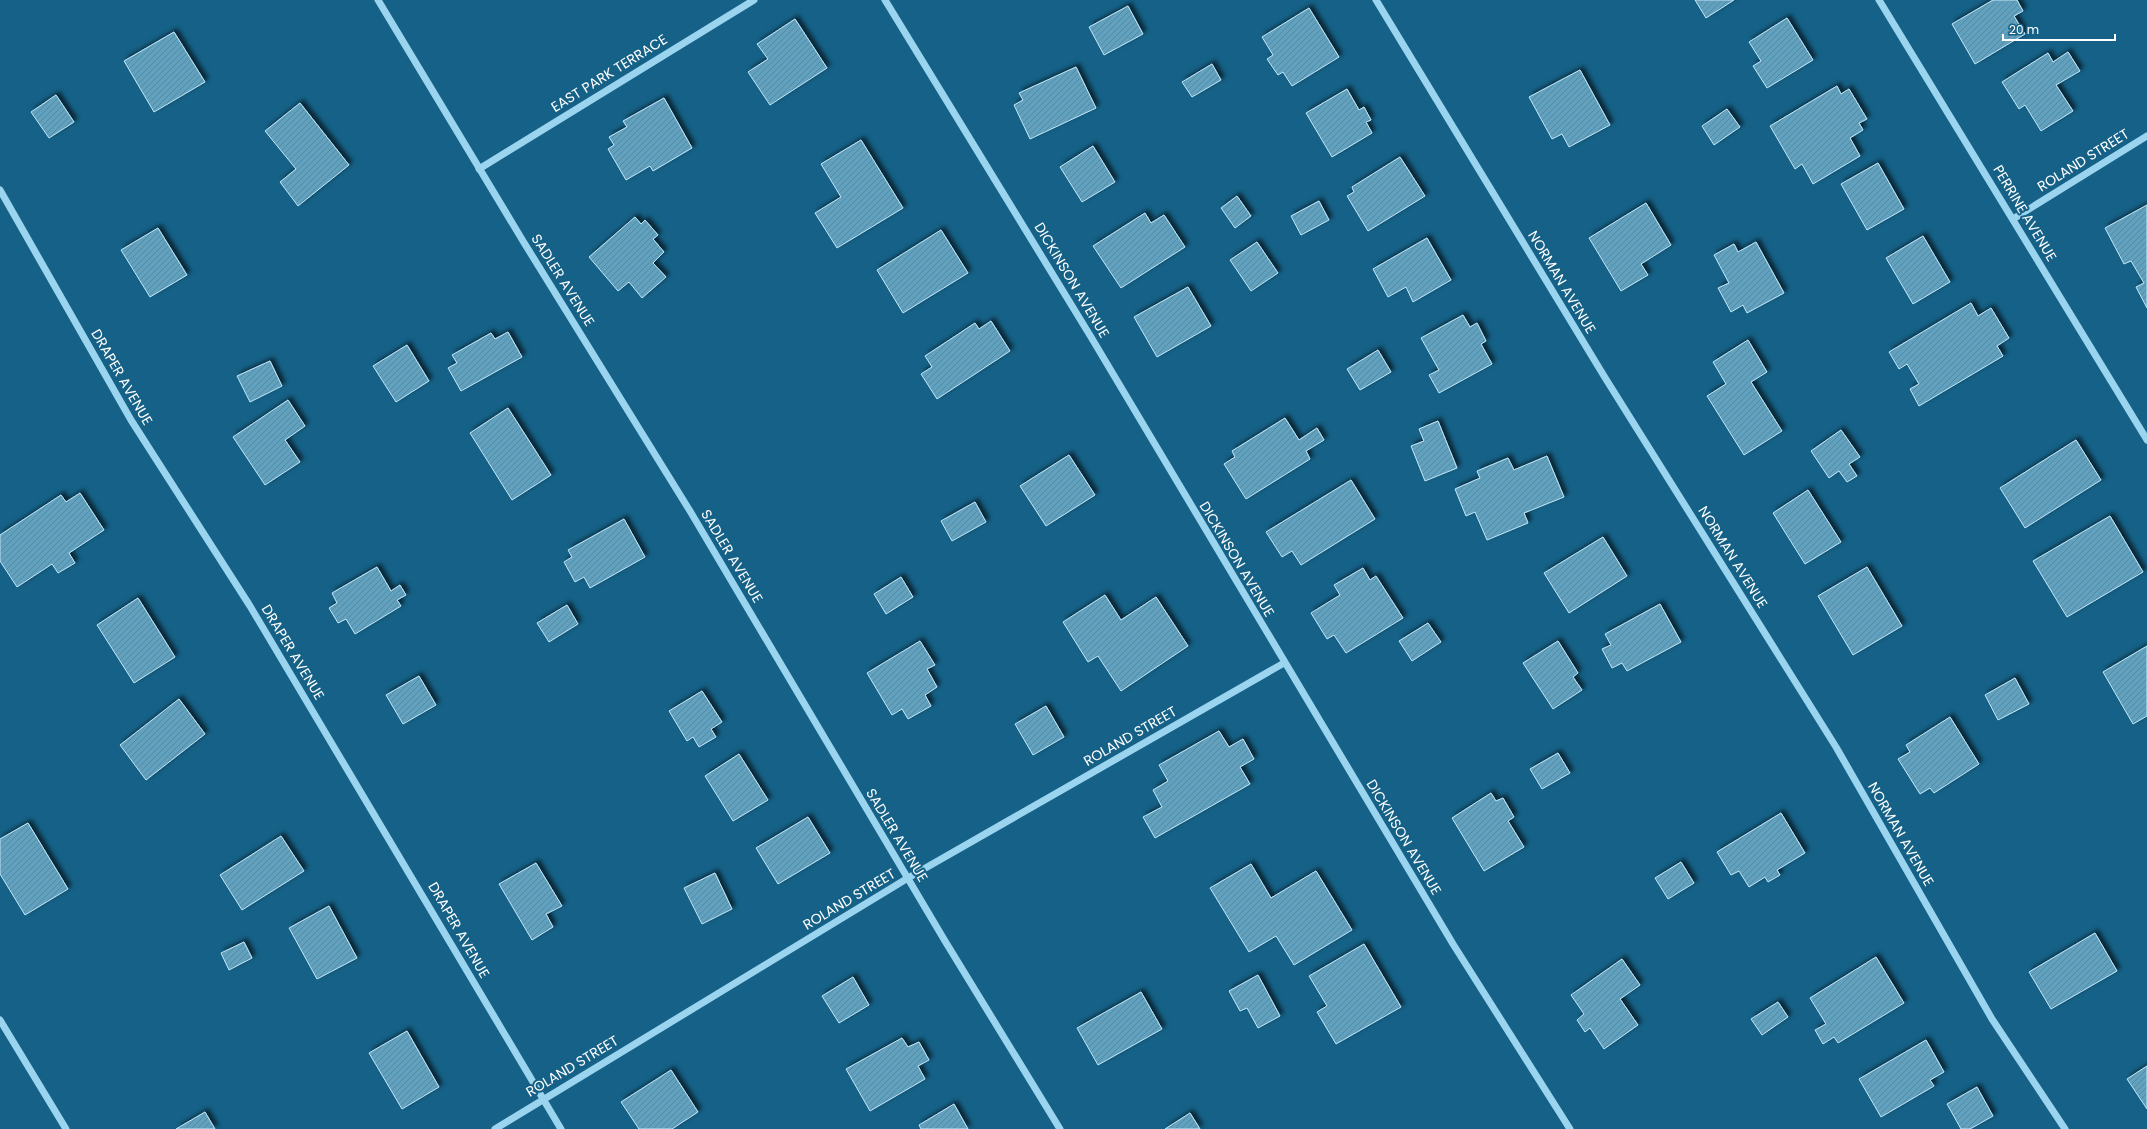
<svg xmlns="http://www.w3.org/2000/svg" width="2147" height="1129" viewBox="0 0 2147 1129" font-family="Poppins,sans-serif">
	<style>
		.building { fill: url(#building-hatch); stroke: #c1e8fa; filter: url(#shadow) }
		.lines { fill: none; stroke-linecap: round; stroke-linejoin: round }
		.minor { stroke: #9bd4ee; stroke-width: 7 }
		.labels { text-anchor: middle; stroke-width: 4; stroke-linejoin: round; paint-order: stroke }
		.street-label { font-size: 14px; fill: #fff; stroke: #156187 }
	</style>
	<defs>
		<pattern id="building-hatch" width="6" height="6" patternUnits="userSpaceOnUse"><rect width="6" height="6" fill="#61a1bf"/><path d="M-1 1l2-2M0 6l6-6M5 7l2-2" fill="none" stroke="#5b889c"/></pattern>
		<filter id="shadow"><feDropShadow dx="3.5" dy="-3.5" stdDeviation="2" flood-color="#0009"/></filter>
	</defs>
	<rect width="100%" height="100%" fill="#156187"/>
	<g class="building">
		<polygon points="1695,0 1734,0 1706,18"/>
		<polygon points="1993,0 2017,0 2023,11 2014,16 2025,34 1975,64 1952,24"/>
		<polygon points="1128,6 1143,34 1104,55 1089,27"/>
		<polygon points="1309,8 1339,57 1292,86 1283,72 1278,75 1267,59 1273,55 1262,37"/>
		<polygon points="1787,18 1813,60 1767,88 1753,66 1761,61 1749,42"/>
		<polygon points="795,19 827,68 770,105 748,72 768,59 757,44"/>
		<polygon points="174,32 205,82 154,112 124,61"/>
		<polygon points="2068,52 2080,71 2056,85 2073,111 2041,131 2025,105 2019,109 2002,82 2048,53 2053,62"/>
		<polygon points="1212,64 1221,80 1192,97 1182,82"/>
		<polygon points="1076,67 1096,108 1030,139 1014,105 1023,100 1019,93"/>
		<polygon points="1580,70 1610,125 1569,147 1562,134 1552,139 1529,97"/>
		<polygon points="1837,86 1841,94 1849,89 1867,119 1859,123 1863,130 1850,138 1860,156 1813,184 1802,164 1795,169 1770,126"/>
		<polygon points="1347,89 1359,110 1364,107 1371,120 1366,122 1372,133 1332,157 1306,113"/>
		<polygon points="56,95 74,122 49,138 31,112"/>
		<polygon points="664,98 692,148 653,171 650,166 626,180 608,149 614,145 609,137 627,127 623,121"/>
		<polygon points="300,103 349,165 298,206 280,182 296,169 265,131"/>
		<polygon points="1727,109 1740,127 1714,145 1702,126"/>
		<polygon points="861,140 903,208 837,248 815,213 841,197 821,164"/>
		<polygon points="1093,146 1115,182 1082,202 1060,167"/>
		<polygon points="1400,157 1425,196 1368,231 1347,196 1354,192 1352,187"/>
		<polygon points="1878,163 1904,209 1867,230 1841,184"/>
		<polygon points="1237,196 1251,216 1235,228 1221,208"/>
		<polygon points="1319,201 1329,220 1301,235 1291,216"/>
		<polygon points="1646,203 1671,245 1641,264 1648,275 1621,291 1589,238"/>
		<polygon points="2147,205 2147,308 2136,287 2144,283 2131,261 2124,264 2105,228"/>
		<polygon points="1145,213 1151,223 1164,215 1185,247 1121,288 1093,246"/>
		<polygon points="635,217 641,224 645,220 658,235 653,239 664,252 653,263 666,277 642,298 629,282 618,291 589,257"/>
		<polygon points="158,228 187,275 150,297 121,250"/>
		<polygon points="941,230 968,273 903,313 877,270"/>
		<polygon points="1923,236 1950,282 1913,304 1886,258"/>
		<polygon points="1427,238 1451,280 1413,302 1406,287 1388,297 1373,269"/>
		<polygon points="1257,242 1278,273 1251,291 1230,260"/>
		<polygon points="1756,242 1784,293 1747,313 1743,305 1731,312 1718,288 1729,283 1714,255 1734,244 1738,252"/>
		<polygon points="1188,287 1211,326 1157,357 1134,317"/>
		<polygon points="1971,303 1978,316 1991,308 2009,338 1997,346 2003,356 1919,406 1910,389 1919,384 1907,364 1899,369 1889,352"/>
		<polygon points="1463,315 1470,327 1477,323 1486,341 1481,344 1492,364 1439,393 1429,375 1439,370 1421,338"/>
		<polygon points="991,321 1010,351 937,399 921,374 932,367 925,356 975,323 979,329"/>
		<polygon points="508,332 522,357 461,391 448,368 457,363 452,355 491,333 495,339"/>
		<polygon points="1748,340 1767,372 1751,382 1782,431 1744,455 1707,396 1726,384 1713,362"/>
		<polygon points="407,345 429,381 396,402 373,366"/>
		<polygon points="1378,350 1391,372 1360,390 1347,369"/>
		<polygon points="270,361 282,386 250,402 237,376"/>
		<polygon points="288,400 305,426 285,440 300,462 265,485 233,437"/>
		<polygon points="508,408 551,475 512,500 470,433"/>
		<polygon points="1285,418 1299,440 1317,428 1324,440 1306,451 1310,459 1246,499 1224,464 1235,457 1232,451"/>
		<polygon points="1438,421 1457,468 1425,481 1411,446 1424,441 1419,429"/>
		<polygon points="1841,430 1860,457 1849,464 1857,476 1847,482 1839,471 1829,478 1811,451"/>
		<polygon points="2076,440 2101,480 2025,528 2000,488"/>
		<polygon points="1069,455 1095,495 1046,526 1020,486"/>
		<polygon points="1547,456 1564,497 1524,513 1528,523 1487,540 1475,512 1466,516 1455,489 1480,478 1477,471 1508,458 1514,470"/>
		<polygon points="1351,480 1375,519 1301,565 1292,551 1282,557 1266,532"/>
		<polygon points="1808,490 1841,542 1805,564 1773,513"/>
		<polygon points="80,493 104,530 69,553 75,563 58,573 52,564 17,587 0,561 0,535 61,495 66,502"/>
		<polygon points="975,502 986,522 952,541 941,521"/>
		<polygon points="2110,516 2143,572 2067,617 2033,561"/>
		<polygon points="624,519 645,557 590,588 584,577 575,582 564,562 572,557 568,550"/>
		<polygon points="1603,537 1627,576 1569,613 1544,573"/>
		<polygon points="377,567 391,591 400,585 406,595 397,600 401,606 355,634 346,619 338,623 329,608 337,603 332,593"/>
		<polygon points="1867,567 1902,626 1853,655 1818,596"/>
		<polygon points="1363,568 1370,580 1376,576 1403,618 1346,653 1334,635 1327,639 1311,613 1340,595 1334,585"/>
		<polygon points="901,577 913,597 886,614 874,594"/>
		<polygon points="1105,595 1121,620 1156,597 1188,646 1121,691 1098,656 1088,662 1063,622"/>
		<polygon points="138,598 175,657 134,683 97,625"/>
		<polygon points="1660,604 1681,642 1627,671 1622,663 1612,668 1602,649 1611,645 1605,634"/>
		<polygon points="567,605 578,624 549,642 537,623"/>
		<polygon points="1428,623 1441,642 1412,661 1399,641"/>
		<polygon points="920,641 935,665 927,669 937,687 925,695 931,706 908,719 902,709 892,715 867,673"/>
		<polygon points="1558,641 1578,673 1573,677 1582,690 1553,709 1523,663"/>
		<polygon points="2147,646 2147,716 2133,724 2103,672"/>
		<polygon points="419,676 436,705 403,724 386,695"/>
		<polygon points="2015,678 2029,704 1998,720 1985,695"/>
		<polygon points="702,691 722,722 711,729 716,737 699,747 693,737 687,741 669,711"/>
		<polygon points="179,699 205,734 146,780 120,745"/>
		<polygon points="1046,706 1064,737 1033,755 1015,724"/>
		<polygon points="1950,717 1979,764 1934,793 1930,788 1920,794 1898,759 1910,752 1906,745"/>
		<polygon points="1219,731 1229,747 1243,739 1254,759 1240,767 1250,784 1155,838 1143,817 1162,807 1153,790 1168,781 1159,765"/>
		<polygon points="1558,753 1570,773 1542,789 1530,769"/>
		<polygon points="739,754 768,800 733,821 705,776"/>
		<polygon points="1491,793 1496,801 1503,798 1514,817 1508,821 1524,847 1484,871 1452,818"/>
		<polygon points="1781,813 1805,853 1777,870 1780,875 1768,882 1765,877 1749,887 1739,871 1731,875 1717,852"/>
		<polygon points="808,817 830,853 778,884 756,848"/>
		<polygon points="28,823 68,889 25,915 0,874 0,839"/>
		<polygon points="281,836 304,871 242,910 220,875"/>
		<polygon points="1681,862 1694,883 1668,899 1655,878"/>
		<polygon points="536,863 562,906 546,914 553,927 532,940 499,884"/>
		<polygon points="1251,864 1271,898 1316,871 1352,930 1294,965 1276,936 1249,952 1210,888"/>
		<polygon points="715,873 732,909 702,924 684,888"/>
		<polygon points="329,906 357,958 317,979 289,928"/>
		<polygon points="2095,933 2117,971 2051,1009 2029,972"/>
		<polygon points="244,942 252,958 229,970 221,953"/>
		<polygon points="1364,944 1401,1007 1336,1044 1317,1012 1327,1006 1309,976"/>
		<polygon points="1876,957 1904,1003 1838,1043 1834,1037 1823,1044 1815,1030 1826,1024 1810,998"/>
		<polygon points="1622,959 1640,985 1620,999 1638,1025 1604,1049 1590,1028 1585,1032 1577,1020 1584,1014 1571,995"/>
		<polygon points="1258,975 1280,1016 1258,1028 1247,1008 1240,1011 1229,991"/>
		<polygon points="853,977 869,1005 839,1023 822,996"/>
		<polygon points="1141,992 1162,1029 1098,1065 1077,1028"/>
		<polygon points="1778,1002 1788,1017 1762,1035 1751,1019"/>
		<polygon points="407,1031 439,1087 402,1109 369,1053"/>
		<polygon points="902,1038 908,1047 919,1042 929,1060 918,1066 925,1079 870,1111 846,1069"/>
		<polygon points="1926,1040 1944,1072 1930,1080 1934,1086 1881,1117 1859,1079"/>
		<polygon points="2147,1066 2147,1109 2127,1079"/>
		<polygon points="671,1070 698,1112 672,1129 639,1129 621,1102"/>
		<polygon points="1977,1087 1993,1116 1970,1129 1961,1129 1947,1104"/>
		<polygon points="954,1104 968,1129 921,1129 919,1125"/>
		<polygon points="205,1112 215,1129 176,1129"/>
		<polygon points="1190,1113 1200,1129 1165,1129"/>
	</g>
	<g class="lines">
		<g class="minor">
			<polyline points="378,0 523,241 690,511 945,941 1060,1129"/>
			<polyline points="885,0 1091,337 1453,944 1570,1129"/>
			<polyline points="1376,0 1604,376 1836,747 1992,1019 2065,1129"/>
			<polyline points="1879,0 2147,440"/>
			<polyline points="479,169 754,0"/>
			<polyline points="0,190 131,420 250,606 561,1129"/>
			<polyline points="2013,219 2147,136"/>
			<polyline points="0,1020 66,1129"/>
			<polyline points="495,1129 908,878 1284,663"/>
		</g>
	</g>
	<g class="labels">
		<g class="street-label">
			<text transform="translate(609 73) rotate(-32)" y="5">EAST PARK TERRACE</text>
			<text transform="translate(2083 160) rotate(-32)" y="5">ROLAND STREET</text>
			<text transform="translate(2025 213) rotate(59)" y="5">PERRINE AVENUE</text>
			<text transform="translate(563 280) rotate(58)" y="5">SADLER AVENUE</text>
			<text transform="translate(1072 280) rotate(59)" y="5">DICKINSON AVENUE</text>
			<text transform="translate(1562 282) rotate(59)" y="5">NORMAN AVENUE</text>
			<text transform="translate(122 377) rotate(60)" y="5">DRAPER AVENUE</text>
			<text transform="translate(732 556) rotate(59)" y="5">SADLER AVENUE</text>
			<text transform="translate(1733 557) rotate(58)" y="5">NORMAN AVENUE</text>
			<text transform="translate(1237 559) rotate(59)" y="5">DICKINSON AVENUE</text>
			<text transform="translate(293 652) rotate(59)" y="5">DRAPER AVENUE</text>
			<text transform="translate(1130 736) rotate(-30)" y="5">ROLAND STREET</text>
			<text transform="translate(1901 834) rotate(60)" y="5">NORMAN AVENUE</text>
			<text transform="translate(897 835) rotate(59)" y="5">SADLER AVENUE</text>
			<text transform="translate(1404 837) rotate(59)" y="5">DICKINSON AVENUE</text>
			<text transform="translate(849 899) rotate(-31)" y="5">ROLAND STREET</text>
			<text transform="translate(459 930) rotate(60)" y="5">DRAPER AVENUE</text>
			<text transform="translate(572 1066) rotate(-31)" y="5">ROLAND STREET</text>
		</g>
	</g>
	<path d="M2003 34v6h112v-6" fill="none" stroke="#ffffff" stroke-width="2"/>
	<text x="2009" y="34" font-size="12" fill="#ffffff" stroke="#156187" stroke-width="3" paint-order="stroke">20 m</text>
</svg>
